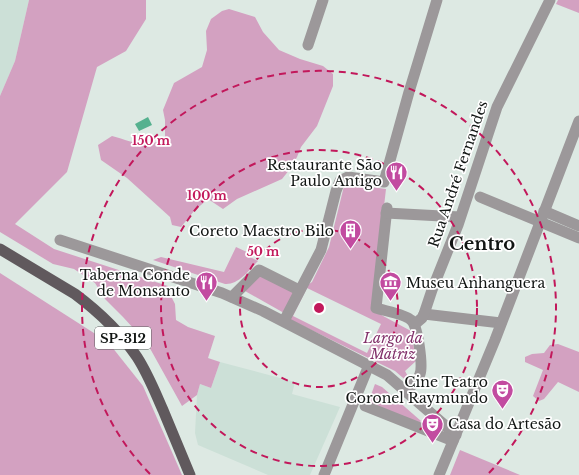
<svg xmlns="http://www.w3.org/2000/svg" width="579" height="475" viewBox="0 0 579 475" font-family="'Libre Baskerville',serif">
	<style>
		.built { fill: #cce0d7 }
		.green { fill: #d3a1c1; fill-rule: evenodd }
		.water { fill: #55b18f }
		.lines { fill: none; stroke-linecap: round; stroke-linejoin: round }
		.minor { stroke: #9c989a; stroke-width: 11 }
		.primary { stroke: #60595d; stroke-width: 11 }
		.ring { fill: none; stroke: #c2185b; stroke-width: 2; stroke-dasharray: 7 5 }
		.labels { text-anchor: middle; stroke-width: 3.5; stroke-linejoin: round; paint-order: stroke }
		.shield { fill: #fff; stroke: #585b5a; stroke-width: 1 }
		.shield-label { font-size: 13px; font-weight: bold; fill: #111513 }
		.poi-label { font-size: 14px; fill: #111513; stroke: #fff; text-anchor: end }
		.street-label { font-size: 14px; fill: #111513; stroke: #fff }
		.park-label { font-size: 14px; font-style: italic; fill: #802f69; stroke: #fff }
		.district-label { font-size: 18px; font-weight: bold; fill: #111513; stroke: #fff }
		.centre { fill: #c2185b; stroke: #fff; stroke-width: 2 }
		.ring-label { font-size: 12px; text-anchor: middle; font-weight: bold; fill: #c2185b; stroke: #fff; stroke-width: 3.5; stroke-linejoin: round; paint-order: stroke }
	</style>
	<rect width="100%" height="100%" fill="#dde9e3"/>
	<g class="built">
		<polygon points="0,0 29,0 15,61 0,96"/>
		<polygon points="220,362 295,382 292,394 340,407 310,475 268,475 198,445 195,433 197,395 200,384 211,388"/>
	</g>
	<g class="green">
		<polygon points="29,0 146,0 146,19 126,51 97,67 67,172 15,224 54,249 171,287 170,294 175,304 176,320 188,327 215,336 208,358 220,362 211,388 200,384 197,395 182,406 147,343 123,317 105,299 95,283 74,269 53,264 0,232 0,96 15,61"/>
		<polygon points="558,0 579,0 579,13 556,4"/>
		<path d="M229,9L255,17L263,32L279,50L300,59L323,66L333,74V86L317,126L301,147L297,157L290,169L282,179L237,199L223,209L208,199L194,211L181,227L172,225L170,217L127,178L101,160L98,145L112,136C131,141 147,150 165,138V120L163,110L174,83L202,67L207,50L206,31L211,19L222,11Z"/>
		<path d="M349,184L386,189L372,310L411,331L416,361L405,371L411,382L409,383L395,371L291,320L290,317L305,287L312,282L329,247L344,186ZM307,288L381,324L367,353L293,316Z"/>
		<path d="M236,247L249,253L248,256L258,261C249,270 239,285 225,284L153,260L161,257L224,272Z"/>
		<polygon points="0,273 108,342 143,386 182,475 0,475"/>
		<polygon points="261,274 296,292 284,313 245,291"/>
		<polygon points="558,344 579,352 579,392 558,382 544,399 539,401 533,396 543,370 525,362 525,357 532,354 544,353 550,345"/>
		<polygon points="375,384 382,387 421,421 418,424 368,403"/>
		<polygon points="460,450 520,475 450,475"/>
	</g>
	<polygon class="water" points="148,117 152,125 139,131 135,124"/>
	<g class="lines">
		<g class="minor">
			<polyline points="308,45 323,0"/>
			<polyline points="480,197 579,238"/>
			<path d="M387,208L376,308C385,311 405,314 411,320C418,325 423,366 420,374C418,381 411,386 406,391"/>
			<polyline points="544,211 579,226"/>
			<polyline points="386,213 460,217"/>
			<polyline points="60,240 222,293 263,311 387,375 456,435"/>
			<polyline points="232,297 259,270 299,290"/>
			<polyline points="424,314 501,323"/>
			<polyline points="284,321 321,250 336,191 340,181 348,177 384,182 409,92 437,0"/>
			<polyline points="415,324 422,318 424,314 432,290 458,225 497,107 550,0"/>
			<polyline points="365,406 453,441"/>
			<polyline points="324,475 369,365"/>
			<polyline points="439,475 495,340 579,121"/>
		</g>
		<path class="primary" d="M0,249L75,294C99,312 121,333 137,357C148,374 155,392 163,410C172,432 181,453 190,475"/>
	</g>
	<g class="ring">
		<circle cx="319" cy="308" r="79"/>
		<circle cx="319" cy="308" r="158"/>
		<path d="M150 474A237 237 0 1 1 488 474"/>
	</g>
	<defs>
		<symbol id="restaurant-pin" viewBox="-11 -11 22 30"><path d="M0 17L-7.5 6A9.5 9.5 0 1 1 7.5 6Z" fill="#c24ba0" stroke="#fff"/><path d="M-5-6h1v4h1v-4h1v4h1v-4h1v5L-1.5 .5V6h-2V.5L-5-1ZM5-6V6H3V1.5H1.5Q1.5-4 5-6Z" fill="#fff"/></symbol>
		<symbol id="building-pin" viewBox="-11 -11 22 30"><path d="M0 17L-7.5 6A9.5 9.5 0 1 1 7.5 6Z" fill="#c24ba0" stroke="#fff"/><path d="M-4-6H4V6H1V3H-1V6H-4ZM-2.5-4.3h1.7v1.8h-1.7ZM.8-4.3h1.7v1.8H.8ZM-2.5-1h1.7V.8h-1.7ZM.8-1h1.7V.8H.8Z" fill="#fff"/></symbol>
		<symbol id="museum-pin" viewBox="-11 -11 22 30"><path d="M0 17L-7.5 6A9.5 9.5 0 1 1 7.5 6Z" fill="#c24ba0" stroke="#fff"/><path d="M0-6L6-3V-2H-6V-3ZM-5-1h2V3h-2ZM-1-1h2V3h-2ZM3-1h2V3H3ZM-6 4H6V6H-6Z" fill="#fff"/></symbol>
		<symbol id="theatre-pin" viewBox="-11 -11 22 30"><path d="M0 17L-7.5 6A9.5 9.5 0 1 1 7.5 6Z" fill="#c24ba0" stroke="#fff"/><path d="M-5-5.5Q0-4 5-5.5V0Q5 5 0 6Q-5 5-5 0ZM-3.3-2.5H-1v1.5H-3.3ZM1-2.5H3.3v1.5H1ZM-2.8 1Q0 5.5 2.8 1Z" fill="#fff"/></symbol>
	</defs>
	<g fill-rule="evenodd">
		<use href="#restaurant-pin" x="384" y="160" width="25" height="34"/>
		<use href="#building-pin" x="338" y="218" width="25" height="34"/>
		<use href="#restaurant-pin" x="194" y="270" width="25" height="34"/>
		<use href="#museum-pin" x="378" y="270" width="25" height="34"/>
		<use href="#theatre-pin" x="490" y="378" width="25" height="34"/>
		<use href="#theatre-pin" x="420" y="412" width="25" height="34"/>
	</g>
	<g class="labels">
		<rect class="shield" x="95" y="327" width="56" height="22" rx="3"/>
		<g class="shield-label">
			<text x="123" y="343">SP-312</text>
		</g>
		<g class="poi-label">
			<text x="382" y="170">Restaurante São<tspan x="382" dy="16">Paulo Antigo</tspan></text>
			<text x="334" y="236">Coreto Maestro Bilo</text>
			<text x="190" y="280">Taberna Conde<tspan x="190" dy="16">de Monsanto</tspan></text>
			<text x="406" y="288" text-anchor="start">Museu Anhanguera</text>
			<text x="488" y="387">Cine Teatro<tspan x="488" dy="16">Coronel Raymundo</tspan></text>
			<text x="448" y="429" text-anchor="start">Casa do Artesão</text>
		</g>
		<g class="street-label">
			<text transform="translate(458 174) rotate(-71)" y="5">Rua André Fernandes</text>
		</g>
		<g class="park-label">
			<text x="393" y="343">Largo da<tspan x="393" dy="16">Matriz</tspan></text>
		</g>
		<g class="district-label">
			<text x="482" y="250">Centro</text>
		</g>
	</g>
	<circle cx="319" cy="308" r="6" class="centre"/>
	<g class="ring-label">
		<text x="151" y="145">150 m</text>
		<text x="207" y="200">100 m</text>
		<text x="263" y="256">50 m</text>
	</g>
</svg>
